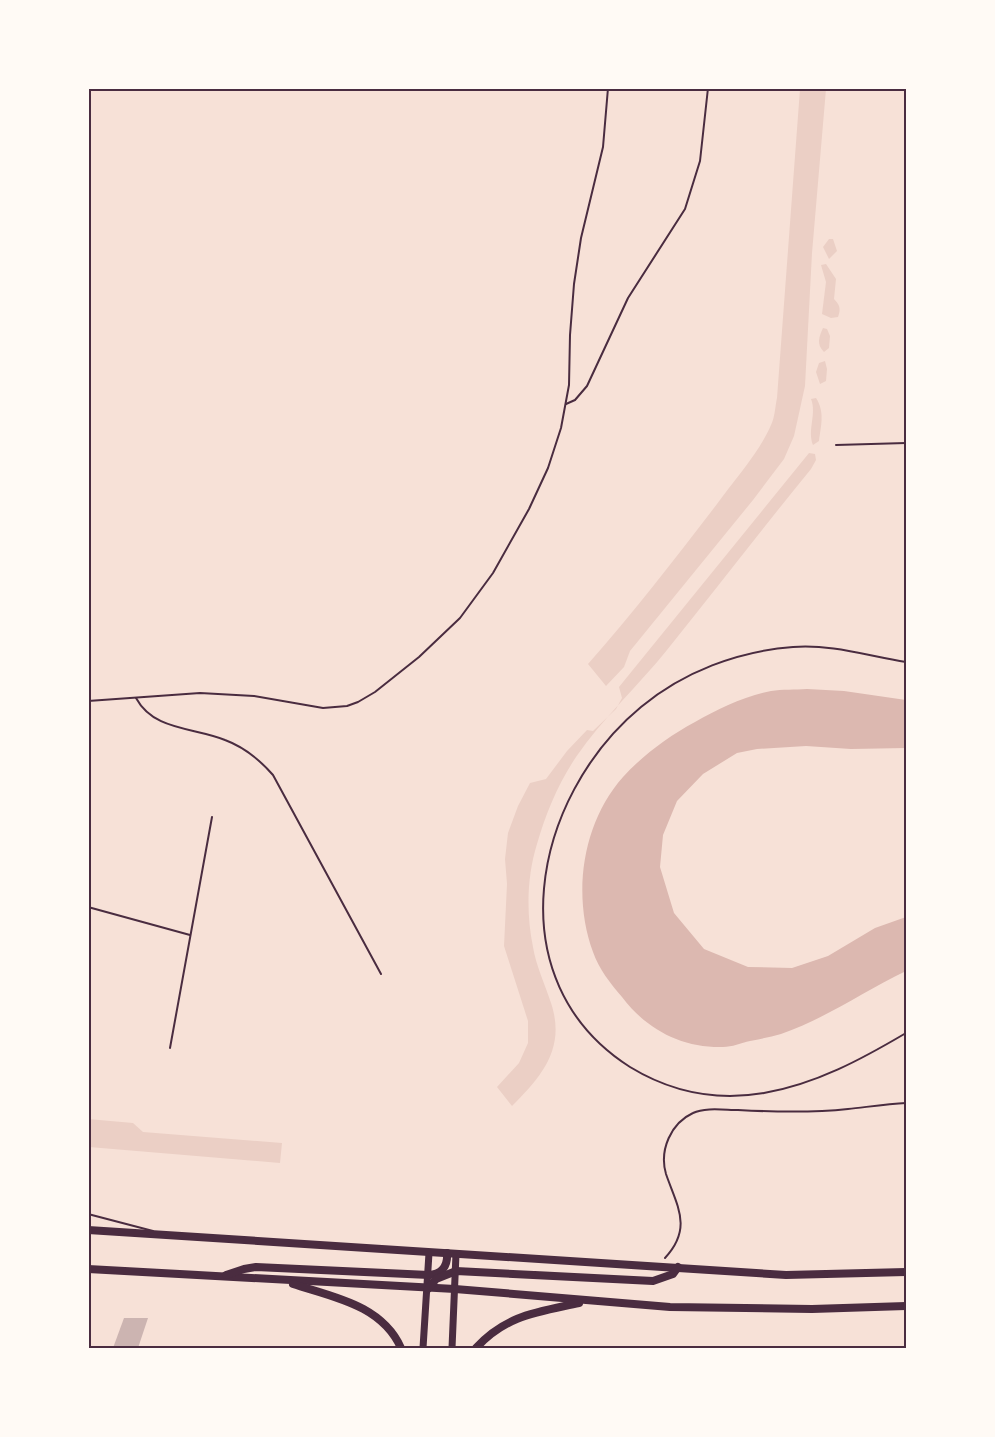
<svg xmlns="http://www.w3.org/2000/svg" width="995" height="1437" viewBox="0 0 995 1437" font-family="'IBM Plex Serif',serif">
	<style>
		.green { fill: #ebcfc5 }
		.water { fill: #dcb8b0 }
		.building { fill: #ccb4b1 }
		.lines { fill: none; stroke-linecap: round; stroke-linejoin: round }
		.path { stroke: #4a2c40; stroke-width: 2 }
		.service { stroke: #4a2c40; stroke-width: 2 }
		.secondary { stroke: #4a2c40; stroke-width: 7 }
		.primary { stroke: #4a2c40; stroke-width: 8 }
		.neatline { fill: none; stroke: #4a2c40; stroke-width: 2 }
	</style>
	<rect width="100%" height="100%" fill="#f7e1d7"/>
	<g class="green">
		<path d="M800,89H826L812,253L805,386L794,436L784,459L753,500L630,651L624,667L606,686L588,664C633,613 675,559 717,504C735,479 759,453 771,425C775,417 775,407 777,398Z"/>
		<polygon points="829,239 833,239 837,251 829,259 823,247"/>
		<path d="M826,264L836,279L834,299C840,305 841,309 838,317L831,318L822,314L826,282L821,265Z"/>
		<path d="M823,328L827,329L830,336L829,348L824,352C816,344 819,337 823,328Z"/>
		<polygon points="825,361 827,369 826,381 820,384 816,372 819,363"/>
		<path d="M816,398C825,412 821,425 819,441L813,445C807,430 817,414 811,399Z"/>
		<path d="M809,453L815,454L816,460L811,469C762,529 715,590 667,650C638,686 602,719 576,757C558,784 546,813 537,844C527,876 526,913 533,947C536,966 545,984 551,1003C566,1048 542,1076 512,1106L497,1087L519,1063L528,1043V1021L504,946L507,884L505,859L508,833L518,806L530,783L546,779L567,751L587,730L593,731L616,709L622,698L619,687Z"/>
		<polygon points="88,1119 133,1123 143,1132 282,1143 280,1163 89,1147"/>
	</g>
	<path class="water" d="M807,689L844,691L906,700V748L851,749L806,746L757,749L737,753L703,774L677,801L663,835L660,867L674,913L704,949L748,967L792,968L828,956L875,928L906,917V971C864,991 825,1019 781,1034C771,1037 760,1039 750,1041C741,1043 732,1047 723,1047C682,1048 647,1030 622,997C610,983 599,969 593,952C572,895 582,823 623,777C643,755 669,736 695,722C718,709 744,696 771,691C782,689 795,690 807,689Z"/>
	<polygon class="building" points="124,1318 148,1318 138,1348 113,1348"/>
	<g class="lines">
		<g class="path">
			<polyline points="836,445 906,443"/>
			<path d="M906,662C868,656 832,644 793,647C738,651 683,672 641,707C532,797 495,981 630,1067C671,1092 717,1101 764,1093C816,1084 862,1059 906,1033"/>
			<path d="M665,1258C693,1228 677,1206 666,1174C659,1150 671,1123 693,1113C705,1107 725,1110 738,1110C775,1112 811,1113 848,1109C867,1107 887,1104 906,1103"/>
		</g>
		<g class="service">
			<polyline points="566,404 575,400 587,386 628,298 685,209 700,161 708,88"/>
			<path d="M136,698C154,731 193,727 225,740C244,747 259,759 273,775L381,974"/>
			<polyline points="88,701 200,693 254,696 323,708 347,706 358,702 375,692 419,657 460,618 493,573 529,509 548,468 561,428 569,385 570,335 574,284 581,238 603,147 608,88"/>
			<polyline points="88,907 190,935"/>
			<polyline points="170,1048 212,817"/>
			<polyline points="88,1214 153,1231"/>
		</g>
		<g class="secondary">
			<polyline points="423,1348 429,1253"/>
			<polyline points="452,1348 456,1254"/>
		</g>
		<g class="primary">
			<polyline points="88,1230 786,1275 906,1272"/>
			<polyline points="88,1269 455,1289 670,1307 812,1309 906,1306"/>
			<path d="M226,1275L244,1269L256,1267L429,1275C442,1274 448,1266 447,1253"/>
			<path d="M293,1284C333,1297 382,1305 401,1348"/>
			<polyline points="428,1289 436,1279 456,1271 653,1281 673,1274 678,1267"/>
			<path d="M476,1348C506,1315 538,1312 579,1303"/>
		</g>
	</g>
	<rect width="995" height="1437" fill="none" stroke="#fffaf5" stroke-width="180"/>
	<rect x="90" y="90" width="815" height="1257" class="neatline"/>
</svg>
